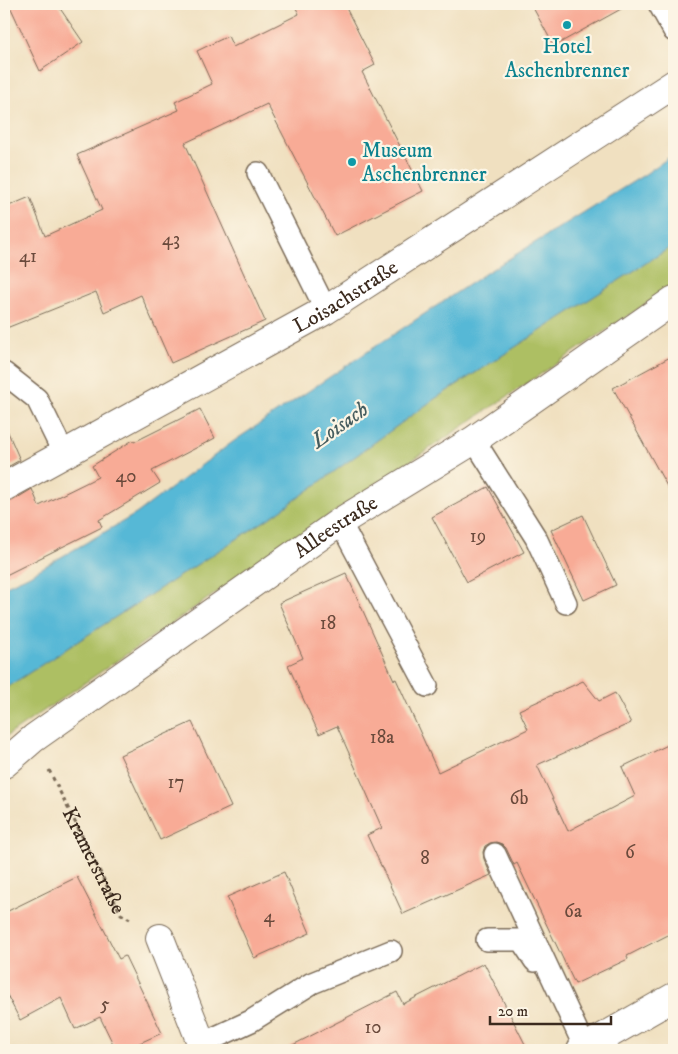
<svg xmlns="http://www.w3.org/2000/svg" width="678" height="1054" viewBox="0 0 678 1054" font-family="'IM FELL DW Pica',serif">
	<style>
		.green { fill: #adbf63; stroke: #747440 }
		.water { fill: #57b8d6; stroke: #49717a }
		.building { fill: #f8ab96 }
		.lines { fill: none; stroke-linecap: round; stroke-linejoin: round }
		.lane-casing { stroke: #7a6a57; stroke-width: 24 }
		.street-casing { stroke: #7a6a57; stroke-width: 30 }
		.path { stroke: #7a6a57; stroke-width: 3; stroke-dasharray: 4 4; stroke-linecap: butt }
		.lane { stroke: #fff; stroke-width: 21 }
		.street { stroke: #fff; stroke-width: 28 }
		.culture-dot { fill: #0f9aa8; stroke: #fcf5e5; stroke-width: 2 }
		.labels { text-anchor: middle; stroke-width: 4.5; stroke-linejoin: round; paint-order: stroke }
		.number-label { font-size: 19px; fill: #6a4a3c }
		.culture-label { font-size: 21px; fill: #0d838f; stroke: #fcf5e5 }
		.street-label { font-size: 21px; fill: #3b2a1e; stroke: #fcf5e5 }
		.water-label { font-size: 22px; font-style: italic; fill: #455c5e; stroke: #fcf5e5 }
	</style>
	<rect width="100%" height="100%" fill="#fcf5e5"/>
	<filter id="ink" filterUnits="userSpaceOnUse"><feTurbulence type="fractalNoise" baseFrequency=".02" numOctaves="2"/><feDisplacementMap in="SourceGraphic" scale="10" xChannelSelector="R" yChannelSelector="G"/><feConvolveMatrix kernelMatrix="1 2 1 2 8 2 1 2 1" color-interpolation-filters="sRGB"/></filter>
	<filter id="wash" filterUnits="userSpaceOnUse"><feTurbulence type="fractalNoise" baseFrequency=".0096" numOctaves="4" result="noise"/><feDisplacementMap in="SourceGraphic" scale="20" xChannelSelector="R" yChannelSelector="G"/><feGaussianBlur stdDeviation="1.12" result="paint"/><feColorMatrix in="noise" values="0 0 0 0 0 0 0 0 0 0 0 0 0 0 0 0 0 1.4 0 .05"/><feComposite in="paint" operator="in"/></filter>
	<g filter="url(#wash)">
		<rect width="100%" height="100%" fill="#f0e0c0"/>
		<polygon class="green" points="674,245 674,285 333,513 4,738 4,689 277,513 433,400"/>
		<polygon class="water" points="674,154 674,245 433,400 277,513 4,689 4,587 28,576 136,514 234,441 340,370 486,273 644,175"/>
		<g id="blocks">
			<g class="building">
				<polygon points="9,4 57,4 83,42 40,71"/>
				<polygon points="294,4 344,4 375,65 362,72 423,191 335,236 267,104 185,143 265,321 171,363 141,295 104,312 96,292 4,329 4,208 30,197 45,236 102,210 77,155 179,110 175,102 212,84 197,51 228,36 233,47 299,14"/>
				<polygon points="531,4 630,4 554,46"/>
				<polygon points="674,355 674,499 613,388"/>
				<polygon points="200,409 215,438 152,471 160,483 99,520 102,527 4,576 4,503 12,501 32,489 39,506 98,477 92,466 133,440 134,442"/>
				<polygon points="4,423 20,460 4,469"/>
				<polygon points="488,487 524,552 467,582 432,517"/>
				<polygon points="583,515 616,585 584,600 551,530"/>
				<polygon points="346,573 394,680 396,679 438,772 528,729 519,710 583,681 599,701 615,693 631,723 537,765 568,831 635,796 622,767 674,742 674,932 627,956 628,959 575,984 517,863 514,865 506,848 502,844 496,842 490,843 485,846 483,852 484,859 491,875 403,914 367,835 382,828 337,726 319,734 288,665 303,658 279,603"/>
				<polygon points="192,722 231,807 160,840 120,755"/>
				<polygon points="284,872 310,933 254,958 227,897"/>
				<polygon points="77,877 119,959 125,956 162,1033 124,1050 116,1050 100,1017 75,1029 61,998 20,1020 4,989 4,913"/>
				<polygon points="484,963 528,1050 283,1050 397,992 403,1004"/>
			</g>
		</g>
	</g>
	<g filter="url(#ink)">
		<use href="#blocks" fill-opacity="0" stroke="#7a6a57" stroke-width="1"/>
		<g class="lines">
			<defs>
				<g id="lane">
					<polyline points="659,4 674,31"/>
					<polyline points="258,173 326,310"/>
					<polyline points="4,373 37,399 64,454"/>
					<polyline points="474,440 536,538 566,603"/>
					<polyline points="340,522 427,686"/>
					<polyline points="495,854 585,1048"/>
					<polyline points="487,940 521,940 535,961"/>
					<polyline points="201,1044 251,1021 312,983 391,951"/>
				</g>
				<g id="street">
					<path id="s2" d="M4,487L326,310L674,84"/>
					<path id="s3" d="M4,764L34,738L340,522L474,440L674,300"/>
					<polyline points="160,938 204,1050"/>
					<polyline points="581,1050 674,997"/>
				</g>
			</defs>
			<use href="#lane" class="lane-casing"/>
			<use href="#street" class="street-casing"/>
			<path class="path" id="s1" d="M49,770L121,914L130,919"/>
			<use href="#lane" class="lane"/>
			<use href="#street" class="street"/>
		</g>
	</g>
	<g class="culture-dot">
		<circle cx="567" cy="25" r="5"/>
		<circle cx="352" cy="162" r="5"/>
	</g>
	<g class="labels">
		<g class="number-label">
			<text x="171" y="245">43</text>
			<text x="28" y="262">41</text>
			<text x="126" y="482">40</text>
			<text x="478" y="542">19</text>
			<text x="328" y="629">18</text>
			<text x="382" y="743">18a</text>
			<text x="176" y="788">17</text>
			<text x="519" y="804">6b</text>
			<text x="630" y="858">6</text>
			<text x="425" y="864">8</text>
			<text x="573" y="917">6a</text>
			<text x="269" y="922">4</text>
			<text x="105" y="1010">5</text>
			<text x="373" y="1033">10</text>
		</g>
		<g class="culture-label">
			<text x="567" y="53">Hotel<tspan x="567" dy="24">Aschenbrenner</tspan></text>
			<text x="362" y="157" text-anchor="start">Museum<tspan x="362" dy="24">Aschenbrenner</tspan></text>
		</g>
		<g class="street-label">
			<text dy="7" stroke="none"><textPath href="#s2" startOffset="391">Loisachstraße</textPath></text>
			<text dy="7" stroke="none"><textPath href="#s3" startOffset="408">Alleestraße</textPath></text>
			<text dy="7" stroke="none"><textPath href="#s1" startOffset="101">Kramerstraße</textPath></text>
		</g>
		<g class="water-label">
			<text transform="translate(339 424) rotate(-35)" y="8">Loisach</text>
		</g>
	</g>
	<rect width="678" height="1054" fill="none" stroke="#fcf5e5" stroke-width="20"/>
	<path d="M490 1016v8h121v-8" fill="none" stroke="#3b2a1e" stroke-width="2.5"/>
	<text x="498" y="1016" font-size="15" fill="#3b2a1e" stroke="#fcf5e5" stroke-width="4" paint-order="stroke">20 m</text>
</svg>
